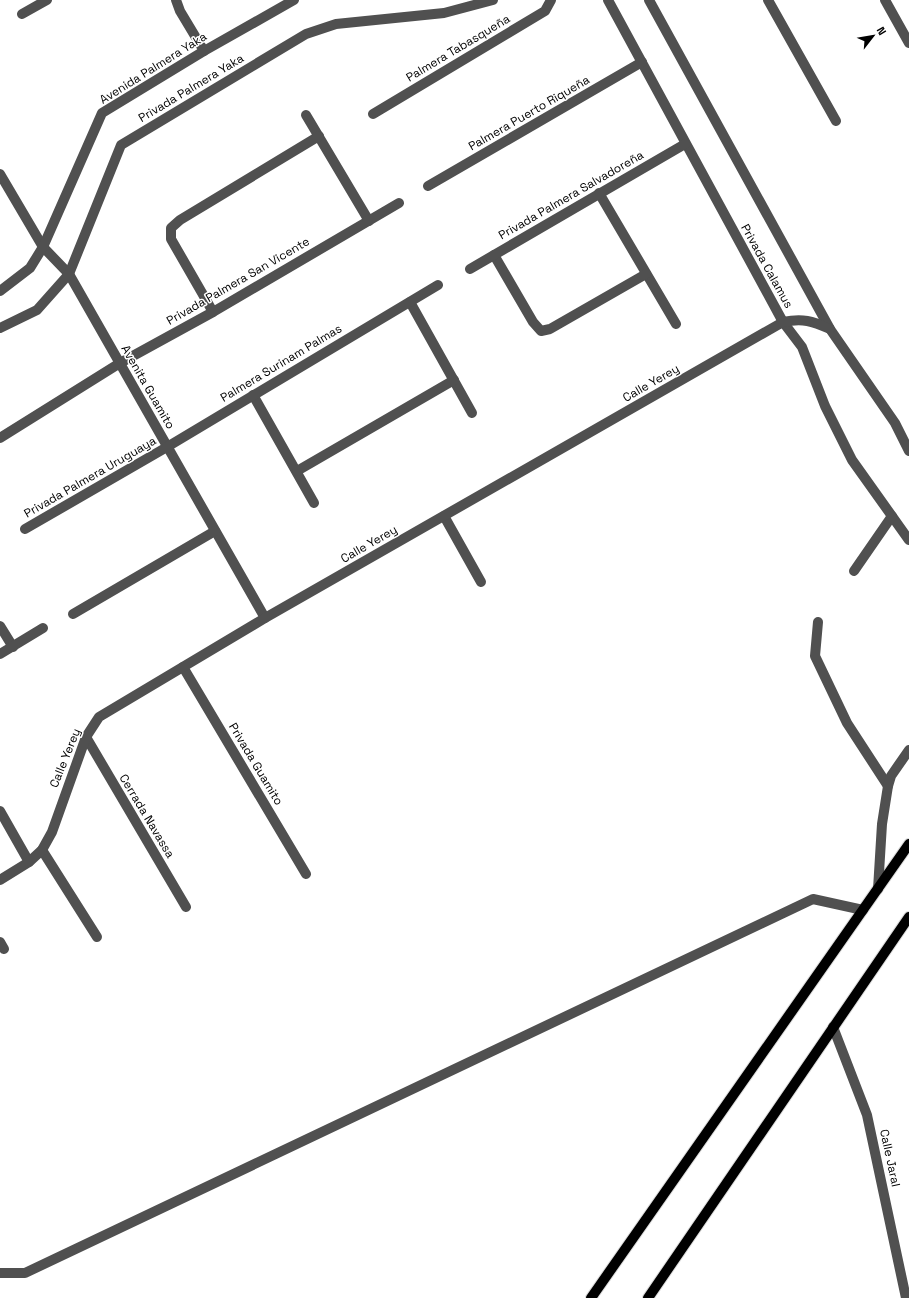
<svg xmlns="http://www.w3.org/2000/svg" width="909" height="1298" viewBox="0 0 909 1298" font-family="'Space Grotesk',sans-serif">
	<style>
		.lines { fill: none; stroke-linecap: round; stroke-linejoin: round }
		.major-casing { stroke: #dbdbdb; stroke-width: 12 }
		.minor { stroke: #505050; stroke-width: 10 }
		.major { stroke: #000; stroke-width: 10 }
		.labels { text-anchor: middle; stroke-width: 3; stroke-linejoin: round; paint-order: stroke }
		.street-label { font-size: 12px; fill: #000; stroke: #fff }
	</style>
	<rect width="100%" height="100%" fill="#fff"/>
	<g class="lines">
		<defs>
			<g id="major">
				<polyline points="591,1298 909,844"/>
				<polyline points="648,1298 909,917"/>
			</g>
		</defs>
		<use href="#major" class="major-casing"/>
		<g class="minor">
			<polyline points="176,0 180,11 204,51"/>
			<polyline points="608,0 783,322 802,347 825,406 852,460 909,540"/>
			<polyline points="649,0 830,329 895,423 909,451"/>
			<polyline points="768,0 836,121"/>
			<polyline points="885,0 909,43"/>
			<polyline points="22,14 47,0"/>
			<polyline points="373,114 545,11 551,0"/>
			<polyline points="306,115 369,221"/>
			<polyline points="0,174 43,247 69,274 265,618"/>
			<polyline points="428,186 642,62"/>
			<polyline points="599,193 676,324"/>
			<polyline points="494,255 533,322 541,331 550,329 646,274"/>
			<polyline points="470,269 685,144"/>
			<polyline points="0,291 30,268 43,247 102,113 204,51 294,0"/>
			<polyline points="410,302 472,413"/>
			<polyline points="213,312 171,239 171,228 180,220 319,136"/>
			<polyline points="0,328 37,310 69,274 121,145 306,34 336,24 444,13 493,0"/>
			<polyline points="253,395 314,503"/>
			<polyline points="0,438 120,363 213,312 399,203"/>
			<polyline points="297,471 454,380"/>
			<polyline points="444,516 481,582"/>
			<polyline points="25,529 167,447 438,285"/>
			<polyline points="854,571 892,516"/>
			<polyline points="73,614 215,531"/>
			<polyline points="818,622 815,656 847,723 888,786"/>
			<polyline points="0,626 13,647"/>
			<polyline points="0,654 43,628"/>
			<polyline points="183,667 306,874"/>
			<polyline points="86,737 186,907"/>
			<polyline points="0,811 29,862"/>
			<polyline points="42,850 97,937"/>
			<path d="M0,880L29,862L42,850L52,832L86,737L99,717L265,618L783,322C803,318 812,321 830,329"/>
			<polyline points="878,889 882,824 888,786 891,776 909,750"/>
			<polyline points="0,942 4,949"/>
			<polyline points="833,1027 867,1115 906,1298"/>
			<polyline points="0,1273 25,1273 813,899 863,910"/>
		</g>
		<use href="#major" class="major"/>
	</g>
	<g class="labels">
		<g class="street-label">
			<text transform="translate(458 48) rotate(-31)" y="4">Palmera Tabasqueña</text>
			<text transform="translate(153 68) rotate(-32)" y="4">Avenida Palmera Yaka</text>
			<text transform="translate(191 88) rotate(-31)" y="4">Privada Palmera Yaka</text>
			<text transform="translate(529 113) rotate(-30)" y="4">Palmera Puerto Riqueña</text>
			<text transform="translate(571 195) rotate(-30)" y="4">Privada Palmera Salvadoreña</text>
			<text transform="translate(767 266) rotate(61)" y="4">Privada Calamus</text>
			<text transform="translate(238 281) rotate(-30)" y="4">Privada Palmera San Vicente</text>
			<text transform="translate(281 363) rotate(-31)" y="4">Palmera Surinam Palmas</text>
			<text transform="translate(651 383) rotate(-30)" y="4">Calle Yerey</text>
			<text transform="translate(148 387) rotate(60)" y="4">Avenita Guamito</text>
			<text transform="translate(90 477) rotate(-30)" y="4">Privada Palmera Uruguaya</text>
			<text transform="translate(369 544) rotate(-30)" y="4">Calle Yerey</text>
			<text transform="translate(65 758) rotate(-68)" y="4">Calle Yerey</text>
			<text transform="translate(256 764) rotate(59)" y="4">Privada Guamito</text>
			<text transform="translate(147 816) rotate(59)" y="4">Cerrada Navassa</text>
			<text transform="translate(890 1158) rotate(78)" y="4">Calle Jaral</text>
		</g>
	</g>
	<g transform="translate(873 36) rotate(59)" stroke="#ffffff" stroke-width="3" paint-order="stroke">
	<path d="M0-3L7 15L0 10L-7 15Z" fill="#000000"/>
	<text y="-6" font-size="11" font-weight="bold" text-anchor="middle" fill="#000000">N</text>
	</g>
</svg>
